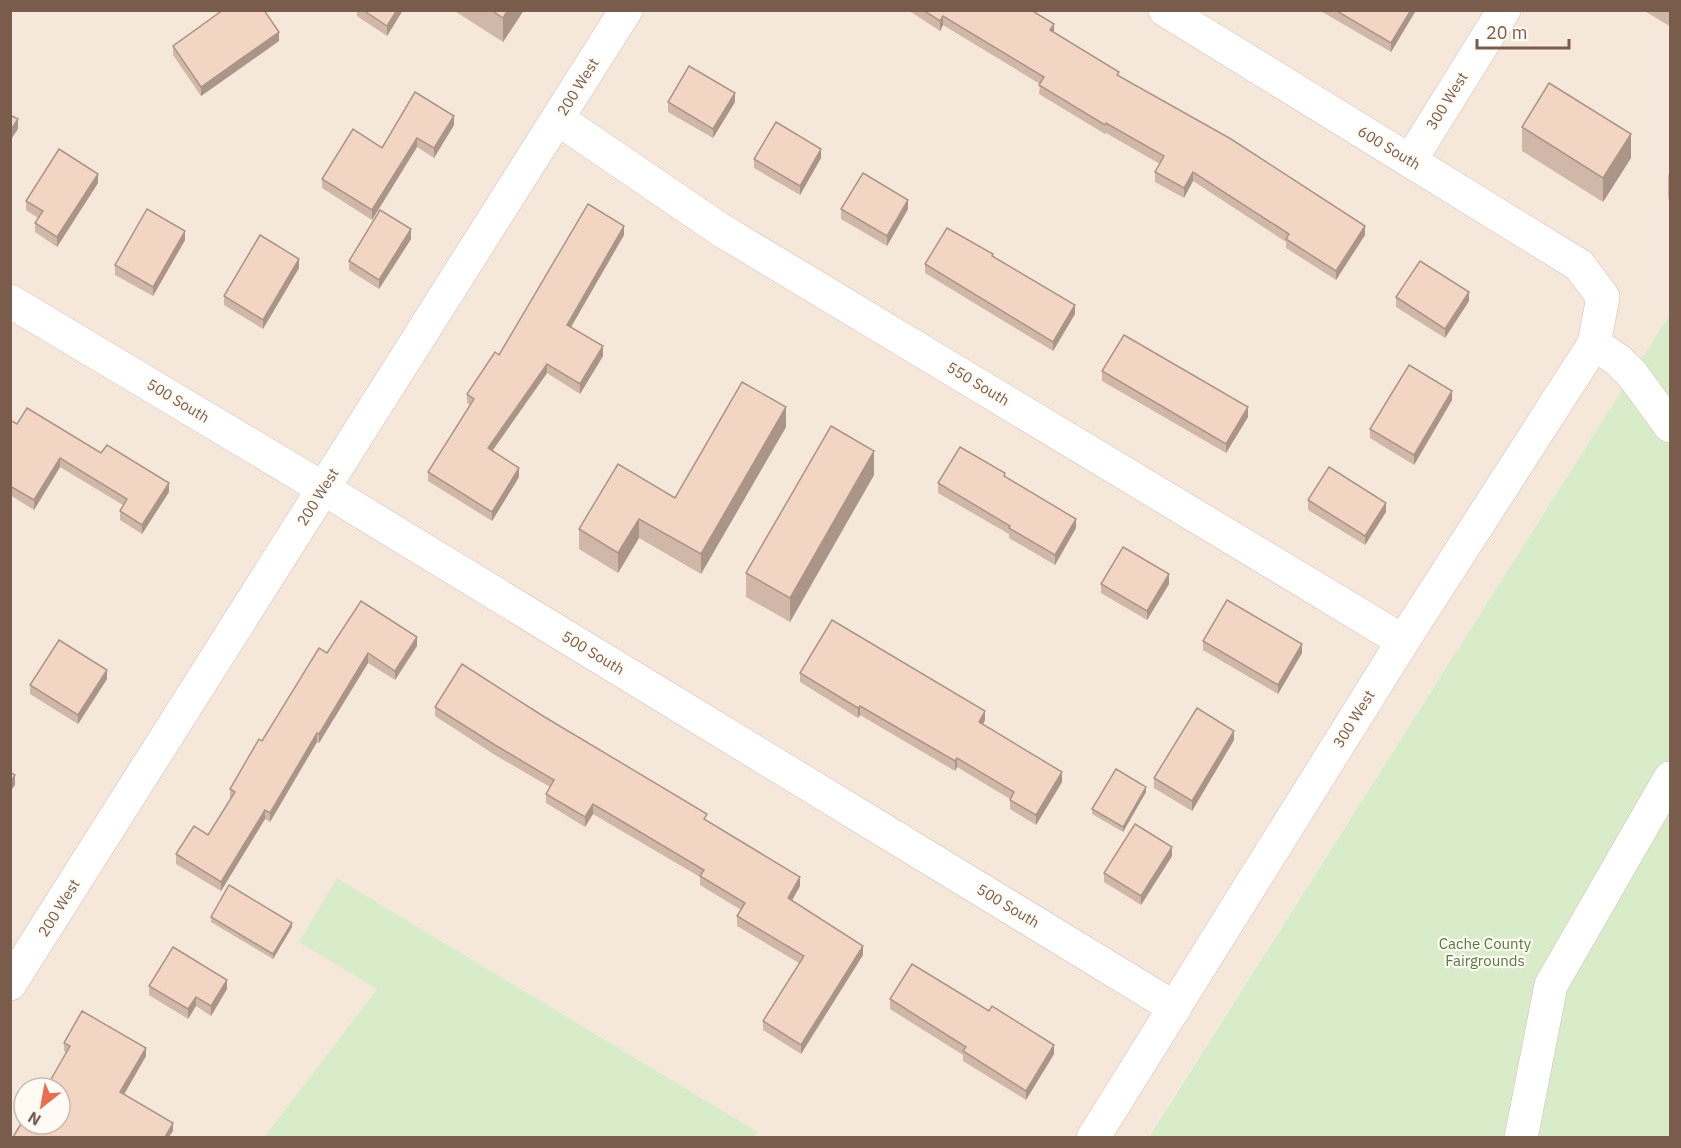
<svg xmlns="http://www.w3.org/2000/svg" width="1681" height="1148" viewBox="0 0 1681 1148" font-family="'IBM Plex Sans',sans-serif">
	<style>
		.residential { fill: #f5e8da; fill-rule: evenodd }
		.green { fill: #d8ecc9 }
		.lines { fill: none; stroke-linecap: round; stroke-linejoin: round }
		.minor-casing { stroke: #d1beb0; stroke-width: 34 }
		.minor { stroke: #fff; stroke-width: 33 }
		.wall { fill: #d1b7a8 }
		.shaded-wall { fill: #aa9588 }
		.building { fill: #f3d5c3; stroke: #aa9588; stroke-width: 1.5 }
		.labels { text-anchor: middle; stroke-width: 4.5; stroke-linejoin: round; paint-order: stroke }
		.street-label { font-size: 15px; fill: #7a5c4d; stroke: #fffaf3 }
		.park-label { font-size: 15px; fill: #537a41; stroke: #fffaf3 }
	</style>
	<rect width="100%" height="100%" fill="#fdf6ec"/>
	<path class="residential" d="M10,11H1670V314L1148,1137H754L758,1132L337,878L377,989L264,1137H11ZM24,1088H60V1124H24Z"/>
	<g class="green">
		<polygon points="1670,314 1670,1137 1148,1138 1632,374"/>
		<polygon points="337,878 758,1132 754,1138 264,1137 377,989 299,942"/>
	</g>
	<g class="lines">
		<defs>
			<g id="minor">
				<polyline points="558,119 721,230 1403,641"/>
				<polyline points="1410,161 1504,10"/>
				<polyline points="10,301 324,489 1175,1008"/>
				<polyline points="1594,344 1618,360 1632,374 1670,426"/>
				<polyline points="10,984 626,10"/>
				<polyline points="1093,1138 1403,641 1594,344 1603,297 1579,265 1165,10"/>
				<polyline points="1521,1138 1551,985 1670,778"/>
			</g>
		</defs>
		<use href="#minor" class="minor-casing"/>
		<use href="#minor" class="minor"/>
	</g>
	<g class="wall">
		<polygon points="357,10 403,10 387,36 357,16"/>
		<polygon points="453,10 524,10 503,42"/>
		<polygon points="908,10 1031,10 1054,33 1119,77 1365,235 1336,280 1286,248 1286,242 1193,181 1184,198 1155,182 1155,172 1160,164 1106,133 1105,134 1039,94 1040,84 943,25 940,31"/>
		<polygon points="1319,10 1415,10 1415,12 1391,52"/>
		<polygon points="1643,10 1671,10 1671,27"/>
		<polygon points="279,41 201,96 173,55 173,46"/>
		<polygon points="668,102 735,102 713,138 668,112"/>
		<polygon points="454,125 434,158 417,147 372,220 322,188 322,179 382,148"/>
		<polygon points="1522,127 1631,158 1603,202 1522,151"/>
		<polygon points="821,158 800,195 754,168 754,159"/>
		<polygon points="1671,171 1671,200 1668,199 1668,175"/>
		<polygon points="98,183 57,247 35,232 35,223 38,218 26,210 26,201"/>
		<polygon points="841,209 908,209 887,246 841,219"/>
		<polygon points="624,235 571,327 603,356 580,394 547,373 492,451 519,477 492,521 428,481 428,472 470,405 467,403 467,394"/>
		<polygon points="411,239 379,289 349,270 349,261"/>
		<polygon points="185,240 153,296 115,275 115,265"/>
		<polygon points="993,257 1075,314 1053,351 925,273 925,264"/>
		<polygon points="299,268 263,329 224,305 224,296"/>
		<polygon points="1396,297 1469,301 1445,338 1396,307"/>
		<polygon points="1102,371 1248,417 1226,453 1102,381"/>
		<polygon points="1452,400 1414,465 1370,438 1370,429"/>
		<polygon points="10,420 17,424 169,492 142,534 120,520 120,511 123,505 60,467 34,510 10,495"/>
		<polygon points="786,427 701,574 639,538 618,573 579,549 579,529 675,498"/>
		<polygon points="874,475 790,622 746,597 746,573"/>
		<polygon points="1005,477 1076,528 1055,565 1009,538 1009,534 938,493 938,483"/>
		<polygon points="1308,500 1386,512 1365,545 1308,510"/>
		<polygon points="1101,584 1169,584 1147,620 1101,593"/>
		<polygon points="1203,641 1302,653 1278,694 1203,650"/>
		<polygon points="417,646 395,680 368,663 319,743 317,742 270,822 265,819 221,891 176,864 176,854 208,835 230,799 230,789 262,741 327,653"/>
		<polygon points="800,673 985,720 983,725 1062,782 1036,825 1010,809 1010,799 957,767 955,771 860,715 858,718 800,682"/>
		<polygon points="107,679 78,724 30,694 30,685"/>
		<polygon points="435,707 707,821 800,886 792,901 863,955 801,1054 763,1030 763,1021 799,963 737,926 737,916 741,910 700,885 700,877 593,814 585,827 546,803 546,794 550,787 495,755 435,716"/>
		<polygon points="1234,740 1192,811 1154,788 1154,778"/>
		<polygon points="1146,792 1123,832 1092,814 1092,809"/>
		<polygon points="1172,856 1141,905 1104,882 1104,873"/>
		<polygon points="211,917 292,927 273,959 211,922"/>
		<polygon points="149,986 227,989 211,1016 196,1006 188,1019 149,995"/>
		<polygon points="890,999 1054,1054 1026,1100 963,1061 963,1055 890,1009"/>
		<polygon points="64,1043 146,1056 124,1095 173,1131 60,1124 67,1053 64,1051"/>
	</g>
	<g class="shaded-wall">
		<polygon points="397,10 403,10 387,36 387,26"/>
		<polygon points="508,10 524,10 503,42 503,18"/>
		<polygon points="1411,10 1415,10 1415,12 1391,52 1391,43"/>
		<polygon points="943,16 943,25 940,31 940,21"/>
		<polygon points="1054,24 1054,33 1050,30"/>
		<polygon points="279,32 279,41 201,96 201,87"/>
		<polygon points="735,93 735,102 713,138 713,129"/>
		<polygon points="454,116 454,125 434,158 434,148"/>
		<polygon points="18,119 18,129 10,141 10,131"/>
		<polygon points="1631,134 1631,158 1603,202 1603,178"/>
		<polygon points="417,138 417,147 372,220 372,210"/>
		<polygon points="821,149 821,158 800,195 800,186"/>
		<polygon points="1193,172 1193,181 1184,198 1184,188"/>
		<polygon points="98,174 98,183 57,247 57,237"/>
		<polygon points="908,200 908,209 887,246 887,236"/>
		<polygon points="624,226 624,235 567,334 567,325"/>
		<polygon points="1365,226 1365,235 1336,280 1336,271"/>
		<polygon points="411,229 411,239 379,289 379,280"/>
		<polygon points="185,231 185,240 153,296 153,287"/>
		<polygon points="299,259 299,268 263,329 263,320"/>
		<polygon points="1469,292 1469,301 1445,338 1445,329"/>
		<polygon points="1075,305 1075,314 1053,351 1053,342"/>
		<polygon points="603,346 603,356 580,394 580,384"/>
		<polygon points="547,364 547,373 488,457 488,448"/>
		<polygon points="1452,391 1452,400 1414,465 1414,455"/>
		<polygon points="786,407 786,427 701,574 701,554"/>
		<polygon points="1248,407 1248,417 1226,453 1226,444"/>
		<polygon points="874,451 874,475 790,622 790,598"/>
		<polygon points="60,458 60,467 34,510 34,500"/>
		<polygon points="519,468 519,477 492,521 492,512"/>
		<polygon points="169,483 169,492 142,534 142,525"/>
		<polygon points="1386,503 1386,512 1365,545 1365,536"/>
		<polygon points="639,519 639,538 618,573 618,553"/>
		<polygon points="1076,519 1076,528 1055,565 1055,555"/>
		<polygon points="1169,574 1169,584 1147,620 1147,611"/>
		<polygon points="417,637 417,646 395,680 395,671"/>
		<polygon points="1302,644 1302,653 1278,694 1278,685"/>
		<polygon points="368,653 368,663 319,743 319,734"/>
		<polygon points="107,670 107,679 78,724 78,715"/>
		<polygon points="860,706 860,715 858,718 858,708"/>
		<polygon points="985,711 985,720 979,732 979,722"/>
		<polygon points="1234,731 1234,740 1192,811 1192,801"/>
		<polygon points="317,733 317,742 270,822 270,813"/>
		<polygon points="957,758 957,767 955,771 955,761"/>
		<polygon points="1062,772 1062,782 1036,825 1036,815"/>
		<polygon points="15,775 15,785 10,792 10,783"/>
		<polygon points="1146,787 1146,792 1123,832 1123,827"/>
		<polygon points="593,804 593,814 585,827 585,817"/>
		<polygon points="265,810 265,819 221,891 221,882"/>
		<polygon points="1172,847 1172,856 1141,905 1141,896"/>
		<polygon points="800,877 800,886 788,907 788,898"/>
		<polygon points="292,923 292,927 273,959 273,954"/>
		<polygon points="863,946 863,955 801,1054 801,1045"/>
		<polygon points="227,980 227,989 211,1016 211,1006"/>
		<polygon points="196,997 196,1006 188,1019 188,1009"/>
		<polygon points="1054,1045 1054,1054 1026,1100 1026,1091"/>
		<polygon points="146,1048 146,1056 120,1101 120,1092"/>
		<polygon points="173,1123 173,1131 169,1137 165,1137"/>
	</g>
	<g class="building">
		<polygon points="223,10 264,10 279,32 201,87 173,46"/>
		<polygon points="363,10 397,10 387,26"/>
		<polygon points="491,10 508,10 503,18"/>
		<polygon points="923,10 1031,10 1054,24 1050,30 1119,72 1117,75 1231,139 1365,226 1336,271 1286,239 1289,234 1193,172 1184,188 1155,172 1164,156 1106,123 1105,125 1039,85 1044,77 943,16 940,21"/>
		<polygon points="1335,10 1411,10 1391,43"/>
		<polygon points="689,66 735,93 713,129 668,102"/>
		<polygon points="1549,83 1631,134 1603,178 1522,127"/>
		<polygon points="415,92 454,116 434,148 417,138 372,210 322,179 353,129 382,148"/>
		<polygon points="10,115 18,119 10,131"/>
		<polygon points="776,122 821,149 800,186 754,159"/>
		<polygon points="59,149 98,174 57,237 35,223 43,211 26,201"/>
		<polygon points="863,173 908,200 887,236 841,209"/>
		<polygon points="588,204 624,226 567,325 603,346 580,384 547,364 488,448 519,468 492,512 428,472 474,399 467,394 495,352 499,355"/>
		<polygon points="147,209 185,231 153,287 115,265"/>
		<polygon points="380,210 411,229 379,280 349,261"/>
		<polygon points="947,228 993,254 992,256 1075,305 1053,342 925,264"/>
		<polygon points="260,235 299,259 263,320 224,296"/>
		<polygon points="1420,261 1469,292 1445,329 1396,297"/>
		<polygon points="1124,335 1248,407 1226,444 1102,371"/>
		<polygon points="1409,365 1452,391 1414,455 1370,429"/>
		<polygon points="742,382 786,407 701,554 639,519 618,553 579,529 618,464 675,498"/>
		<polygon points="27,408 101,453 107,445 169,483 142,525 120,511 127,499 60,458 34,500 10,486 10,420 17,424"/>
		<polygon points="831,426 874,451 790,598 746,573"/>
		<polygon points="960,447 1005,473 1004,476 1076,519 1055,555 1009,528 1010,526 938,483"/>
		<polygon points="1329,467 1386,503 1365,536 1308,500"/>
		<polygon points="1123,547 1169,574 1147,611 1101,584"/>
		<polygon points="1227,600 1302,644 1278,685 1203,641"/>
		<polygon points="361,601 417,637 395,671 368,653 319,734 317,733 270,813 265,810 221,882 176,854 194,826 208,835 235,792 230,789 259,739 262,741 319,648 327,653"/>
		<polygon points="832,620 985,711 979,722 1062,772 1036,815 1010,800 1014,792 957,758 955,761 860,706 858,708 800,673"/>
		<polygon points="59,640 107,670 78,715 30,685"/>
		<polygon points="462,664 543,716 707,814 704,819 800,877 788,898 863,946 801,1045 763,1021 804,956 737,916 745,903 700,876 704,870 593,804 585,817 546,794 554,780 495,745 435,707"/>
		<polygon points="1197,708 1234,731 1192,801 1154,778"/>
		<polygon points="1116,769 1146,787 1123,827 1092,809"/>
		<polygon points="10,772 15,775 10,783"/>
		<polygon points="1135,824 1172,847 1141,896 1104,873"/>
		<polygon points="229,885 292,923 273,954 211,917"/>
		<polygon points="173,947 227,980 211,1006 196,997 188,1009 149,986"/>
		<polygon points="912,964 989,1011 992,1006 1054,1045 1026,1091 963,1051 966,1047 890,999"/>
		<polygon points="82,1011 146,1048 120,1092 173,1123 165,1137 13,1137 24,1119 24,1124 60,1124 60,1088 46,1088 70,1046 64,1043"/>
	</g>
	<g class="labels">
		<g class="street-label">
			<text transform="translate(578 87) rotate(-58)" y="5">200 West</text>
			<text transform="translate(1447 101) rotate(-58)" y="5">300 West</text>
			<text transform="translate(1389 148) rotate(31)" y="5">600 South</text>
			<text transform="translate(978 384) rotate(31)" y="5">550 South</text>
			<text transform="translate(178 401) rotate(31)" y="5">500 South</text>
			<text transform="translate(318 497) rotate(-58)" y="5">200 West</text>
			<text transform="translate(593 653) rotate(31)" y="5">500 South</text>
			<text transform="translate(1354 719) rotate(-58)" y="5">300 West</text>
			<text transform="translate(1008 906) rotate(31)" y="5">500 South</text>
			<text transform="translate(59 908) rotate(-58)" y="5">200 West</text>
		</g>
		<g class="park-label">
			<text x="1485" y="949">Cache County<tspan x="1485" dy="17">Fairgrounds</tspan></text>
		</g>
	</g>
	<rect width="1681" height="1148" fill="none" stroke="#7a5c4d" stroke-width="24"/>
	<g transform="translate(42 1106) rotate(211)"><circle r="28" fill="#fffaf3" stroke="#cabbb1" stroke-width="1.5"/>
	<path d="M0-4.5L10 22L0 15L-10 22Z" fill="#e76f51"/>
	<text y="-9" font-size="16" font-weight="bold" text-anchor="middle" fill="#7a5c4d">N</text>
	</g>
	<path d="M1477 39v9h92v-9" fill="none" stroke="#7a5c4d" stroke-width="3"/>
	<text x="1486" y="39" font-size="18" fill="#7a5c4d" stroke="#fffaf3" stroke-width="4.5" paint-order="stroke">20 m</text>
</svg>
